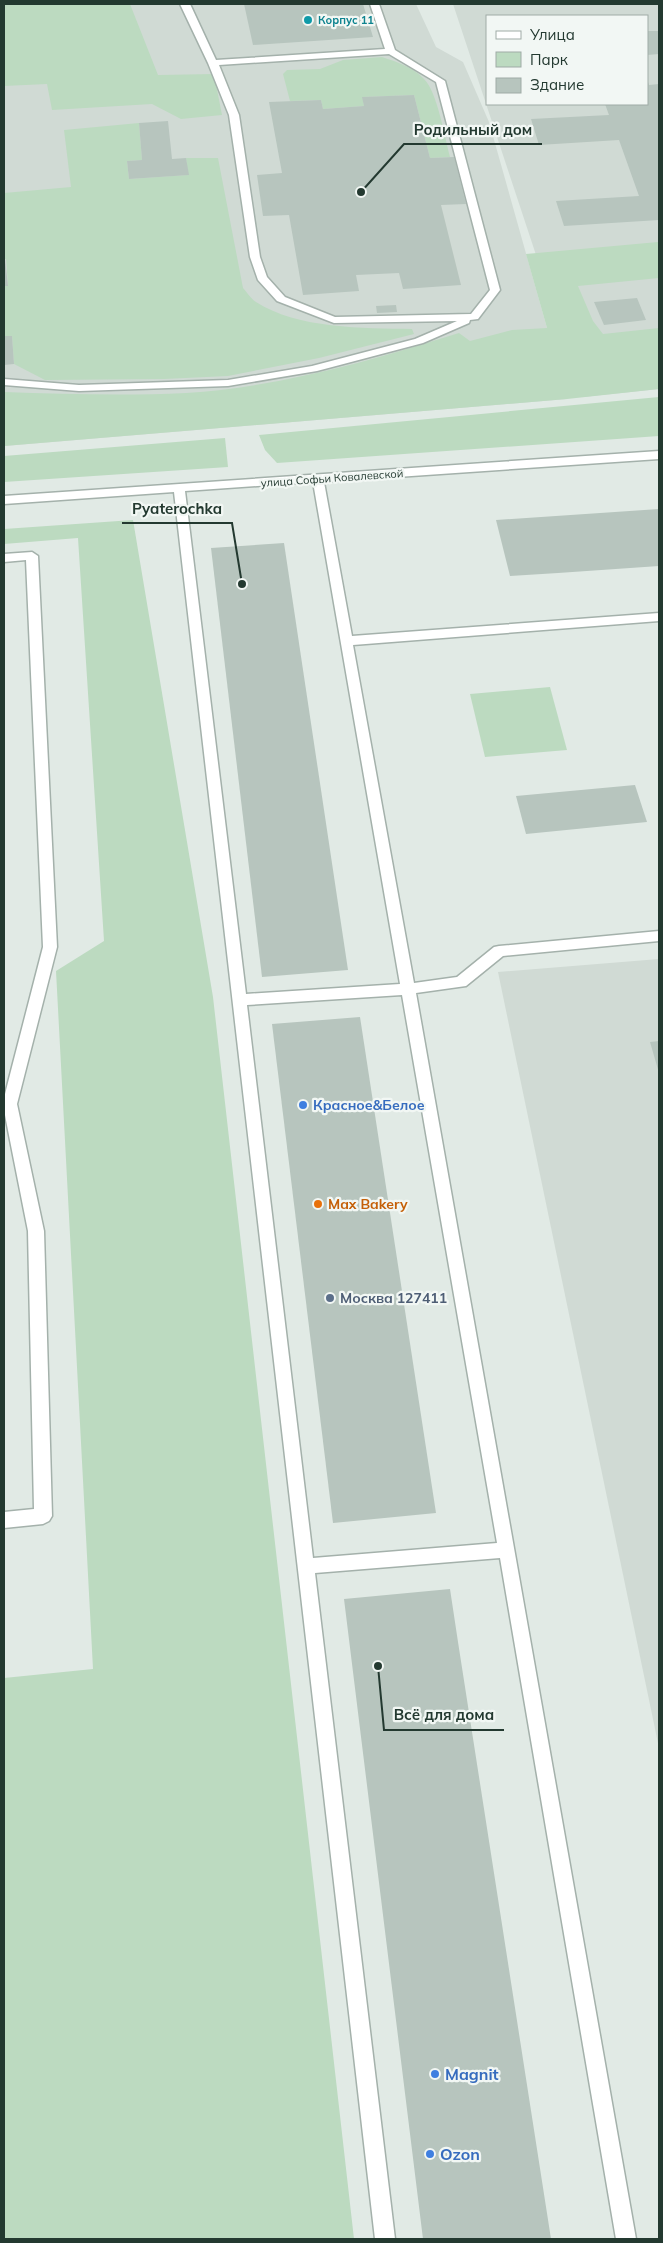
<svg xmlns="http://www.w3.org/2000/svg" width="663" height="2243" viewBox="0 0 663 2243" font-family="Mulish,sans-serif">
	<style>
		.built { fill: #d0dad4; fill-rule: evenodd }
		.green { fill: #bcdac0 }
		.building { fill: #b7c5be }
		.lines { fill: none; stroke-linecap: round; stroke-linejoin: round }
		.minor-casing { stroke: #a4b1ab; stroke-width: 3 }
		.minor { fill: #fff; fill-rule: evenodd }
		.culture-dot { fill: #0f9aa8; stroke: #f2f7f4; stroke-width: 2 }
		.shop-dot { fill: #3f7fe0; stroke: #f2f7f4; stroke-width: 2 }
		.food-dot { fill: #e8710a; stroke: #f2f7f4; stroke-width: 2 }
		.service-dot { fill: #5c6f8a; stroke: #f2f7f4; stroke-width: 2 }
		.labels { text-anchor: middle; stroke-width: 4.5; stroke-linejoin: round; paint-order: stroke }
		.far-culture-label { font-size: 11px; font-weight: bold; fill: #0d838f; stroke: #f2f7f4; text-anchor: start }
		.far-street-label { font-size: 11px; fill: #233930; stroke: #f2f7f4 }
		.shop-label { font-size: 14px; font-weight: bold; fill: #366cbe; stroke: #f2f7f4; text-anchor: start }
		.food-label { font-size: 14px; font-weight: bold; fill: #c56008; stroke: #f2f7f4; text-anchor: start }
		.service-label { font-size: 14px; font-weight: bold; fill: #4e5e75; stroke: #f2f7f4; text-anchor: start }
		.near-shop-label { font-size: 16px; font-weight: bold; fill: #366cbe; stroke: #f2f7f4; text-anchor: start }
		.leader { fill: none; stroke: #233930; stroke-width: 2 }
		.callout-dot { fill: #233930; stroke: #f2f7f4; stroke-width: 2 }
		.callout-label { font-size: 15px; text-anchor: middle; font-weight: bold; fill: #233930; stroke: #f2f7f4; stroke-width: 4.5; stroke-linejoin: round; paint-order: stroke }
	</style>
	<rect width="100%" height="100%" fill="#e1eae5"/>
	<g class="built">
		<polygon points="4,4 416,4 436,47 463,62 489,122 567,399 4,446"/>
		<path d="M453,4H659V389L583,397ZM487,16H647V104H487Z"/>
		<polygon points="659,959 659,1748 498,972"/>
	</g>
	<g class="green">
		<polygon points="4,4 130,4 158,75 214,74 222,115 181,119 152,104 52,110 47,84 4,86"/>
		<path d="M382,57C397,62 413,67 424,79C437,91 445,138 450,157L430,158L414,95L363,97L364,106L323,109L321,100L290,101L283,74L287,70L320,69L343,60Z"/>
		<path d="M139,123L142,160L127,161L129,179L188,175L186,158H218L243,288C247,292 251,299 256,302C298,329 363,328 412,329L414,334L319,358L228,376L164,379L45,380L14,364L12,336H4V286L8,285L6,259H4V193L71,187L64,130Z"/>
		<path d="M658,242L659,278L578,286L593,321L603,334L659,328V389L567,399L4,446V392C64,394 125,396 186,393C279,387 370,361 459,333L470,341L512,330L547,328L526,254Z"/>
		<polygon points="659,397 659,436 277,463 265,450 259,435"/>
		<polygon points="225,438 228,467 4,482 4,456"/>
		<polygon points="133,520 213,997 354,2239 4,2239 4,1678 93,1669 56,971 104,941 78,538 4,544 4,529"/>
		<polygon points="550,687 567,750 485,757 470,694"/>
	</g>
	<g class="building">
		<polygon points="244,4 363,4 373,37 253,45"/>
		<polygon points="647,31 659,31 659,54 647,55"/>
		<polygon points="647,79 649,85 659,84 659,220 564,226 556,201 639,196 619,140 539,145 531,119 609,115 605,104 647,104"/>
		<polygon points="414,95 430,158 454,157 466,204 441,205 461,285 403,289 399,273 356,275 359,291 303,295 289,215 263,216 257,175 282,173 269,102 321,100 323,109 364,106 362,97"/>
		<polygon points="168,121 172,159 186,158 189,175 129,179 127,161 142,160 139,123"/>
		<polygon points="4,259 5,259 8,286 4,286"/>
		<polygon points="637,298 646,320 604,325 594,302"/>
		<polygon points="396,305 397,312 377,313 376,306"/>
		<polygon points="4,336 12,336 14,364 4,365"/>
		<polygon points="659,509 659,566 558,573 510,576 496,520"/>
		<polygon points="284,543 348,970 262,977 211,548"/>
		<polygon points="635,785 647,822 526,834 516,796"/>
		<polygon points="360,1017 436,1513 333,1523 272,1024"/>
		<polygon points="659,1041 659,1073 650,1042"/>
		<polygon points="450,1589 458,1642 551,2239 423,2239 344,1599"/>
	</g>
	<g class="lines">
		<defs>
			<g id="minor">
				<path d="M180,4H190L216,60L385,49L370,4H379L395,50L445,81L500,290L478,319L470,320L469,323L423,343L317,371L228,386L79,391L4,385V379L79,385L228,380L312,366L415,339L457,321L334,323L277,301L258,280L250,257L229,115L208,63ZM389,54L436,82L490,290L471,314L335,317L285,297L267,277L260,257L239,115L219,65Z"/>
				<path d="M659,451V459L324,482L352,636L659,613V621L353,645L414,983L457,977L494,947L499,946L659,931V941L503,956L466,986L416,993L636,2239H616L500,1558L315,1573L395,2239H375L174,492L4,504V496ZM313,482L400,984L246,994L185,491ZM402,995L497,1543L313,1558L247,1005Z"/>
				<polygon points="32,552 38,556 57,947 17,1104 44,1231 52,1516 49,1521 43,1524 4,1528 4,1512 34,1509 28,1231 4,1110 4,1098 43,947 26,560 4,562 4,554"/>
			</g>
		</defs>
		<use href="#minor" class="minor-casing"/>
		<use href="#minor" class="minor"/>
	</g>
	<circle class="culture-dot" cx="308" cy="20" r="5"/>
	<g class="shop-dot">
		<circle cx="303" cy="1105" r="5"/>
		<circle cx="435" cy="2074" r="5"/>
		<circle cx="430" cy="2154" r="5"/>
	</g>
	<circle class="food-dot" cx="318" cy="1204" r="5"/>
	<circle class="service-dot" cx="330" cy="1298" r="5"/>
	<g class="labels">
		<g class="far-culture-label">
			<text x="318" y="24">Корпус 11</text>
		</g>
		<g class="far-street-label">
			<text transform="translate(332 478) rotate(-4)" y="4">улица Софьи Ковалевской</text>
		</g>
		<g class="shop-label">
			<text x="313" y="1110">Красное&amp;Белое</text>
		</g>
		<g class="food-label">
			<text x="328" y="1209">Max Bakery</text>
		</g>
		<g class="service-label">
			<text x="340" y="1303">Москва 127411</text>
		</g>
		<g class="near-shop-label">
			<text x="445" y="2080">Magnit</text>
			<text x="440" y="2160">Ozon</text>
		</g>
	</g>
	<path class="leader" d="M361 192L404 144H542M242 584L232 523H122M378 1666L384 1730H504"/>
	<g class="callout-dot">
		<circle cx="361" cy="192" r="5"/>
		<circle cx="242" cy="584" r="5"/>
		<circle cx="378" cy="1666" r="5"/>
	</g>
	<g class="callout-label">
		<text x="473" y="135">Родильный дом</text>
		<text x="177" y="514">Pyaterochka</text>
		<text x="444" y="1720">Всё для дома</text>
	</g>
	<rect width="663" height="2243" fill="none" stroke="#233930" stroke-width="10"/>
	<rect x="486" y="15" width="162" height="90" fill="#f2f7f4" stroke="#9faba6"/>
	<rect x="496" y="31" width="25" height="8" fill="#ffffff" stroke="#9faba6"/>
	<text x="530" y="40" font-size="15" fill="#233930">Улица</text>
	<rect x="496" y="52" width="25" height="15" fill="#bcdac0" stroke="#9faba6"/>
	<text x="530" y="65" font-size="15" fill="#233930">Парк</text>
	<rect x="496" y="78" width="25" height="15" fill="#b7c5be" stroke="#9faba6"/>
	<text x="530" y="90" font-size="15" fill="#233930">Здание</text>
</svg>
